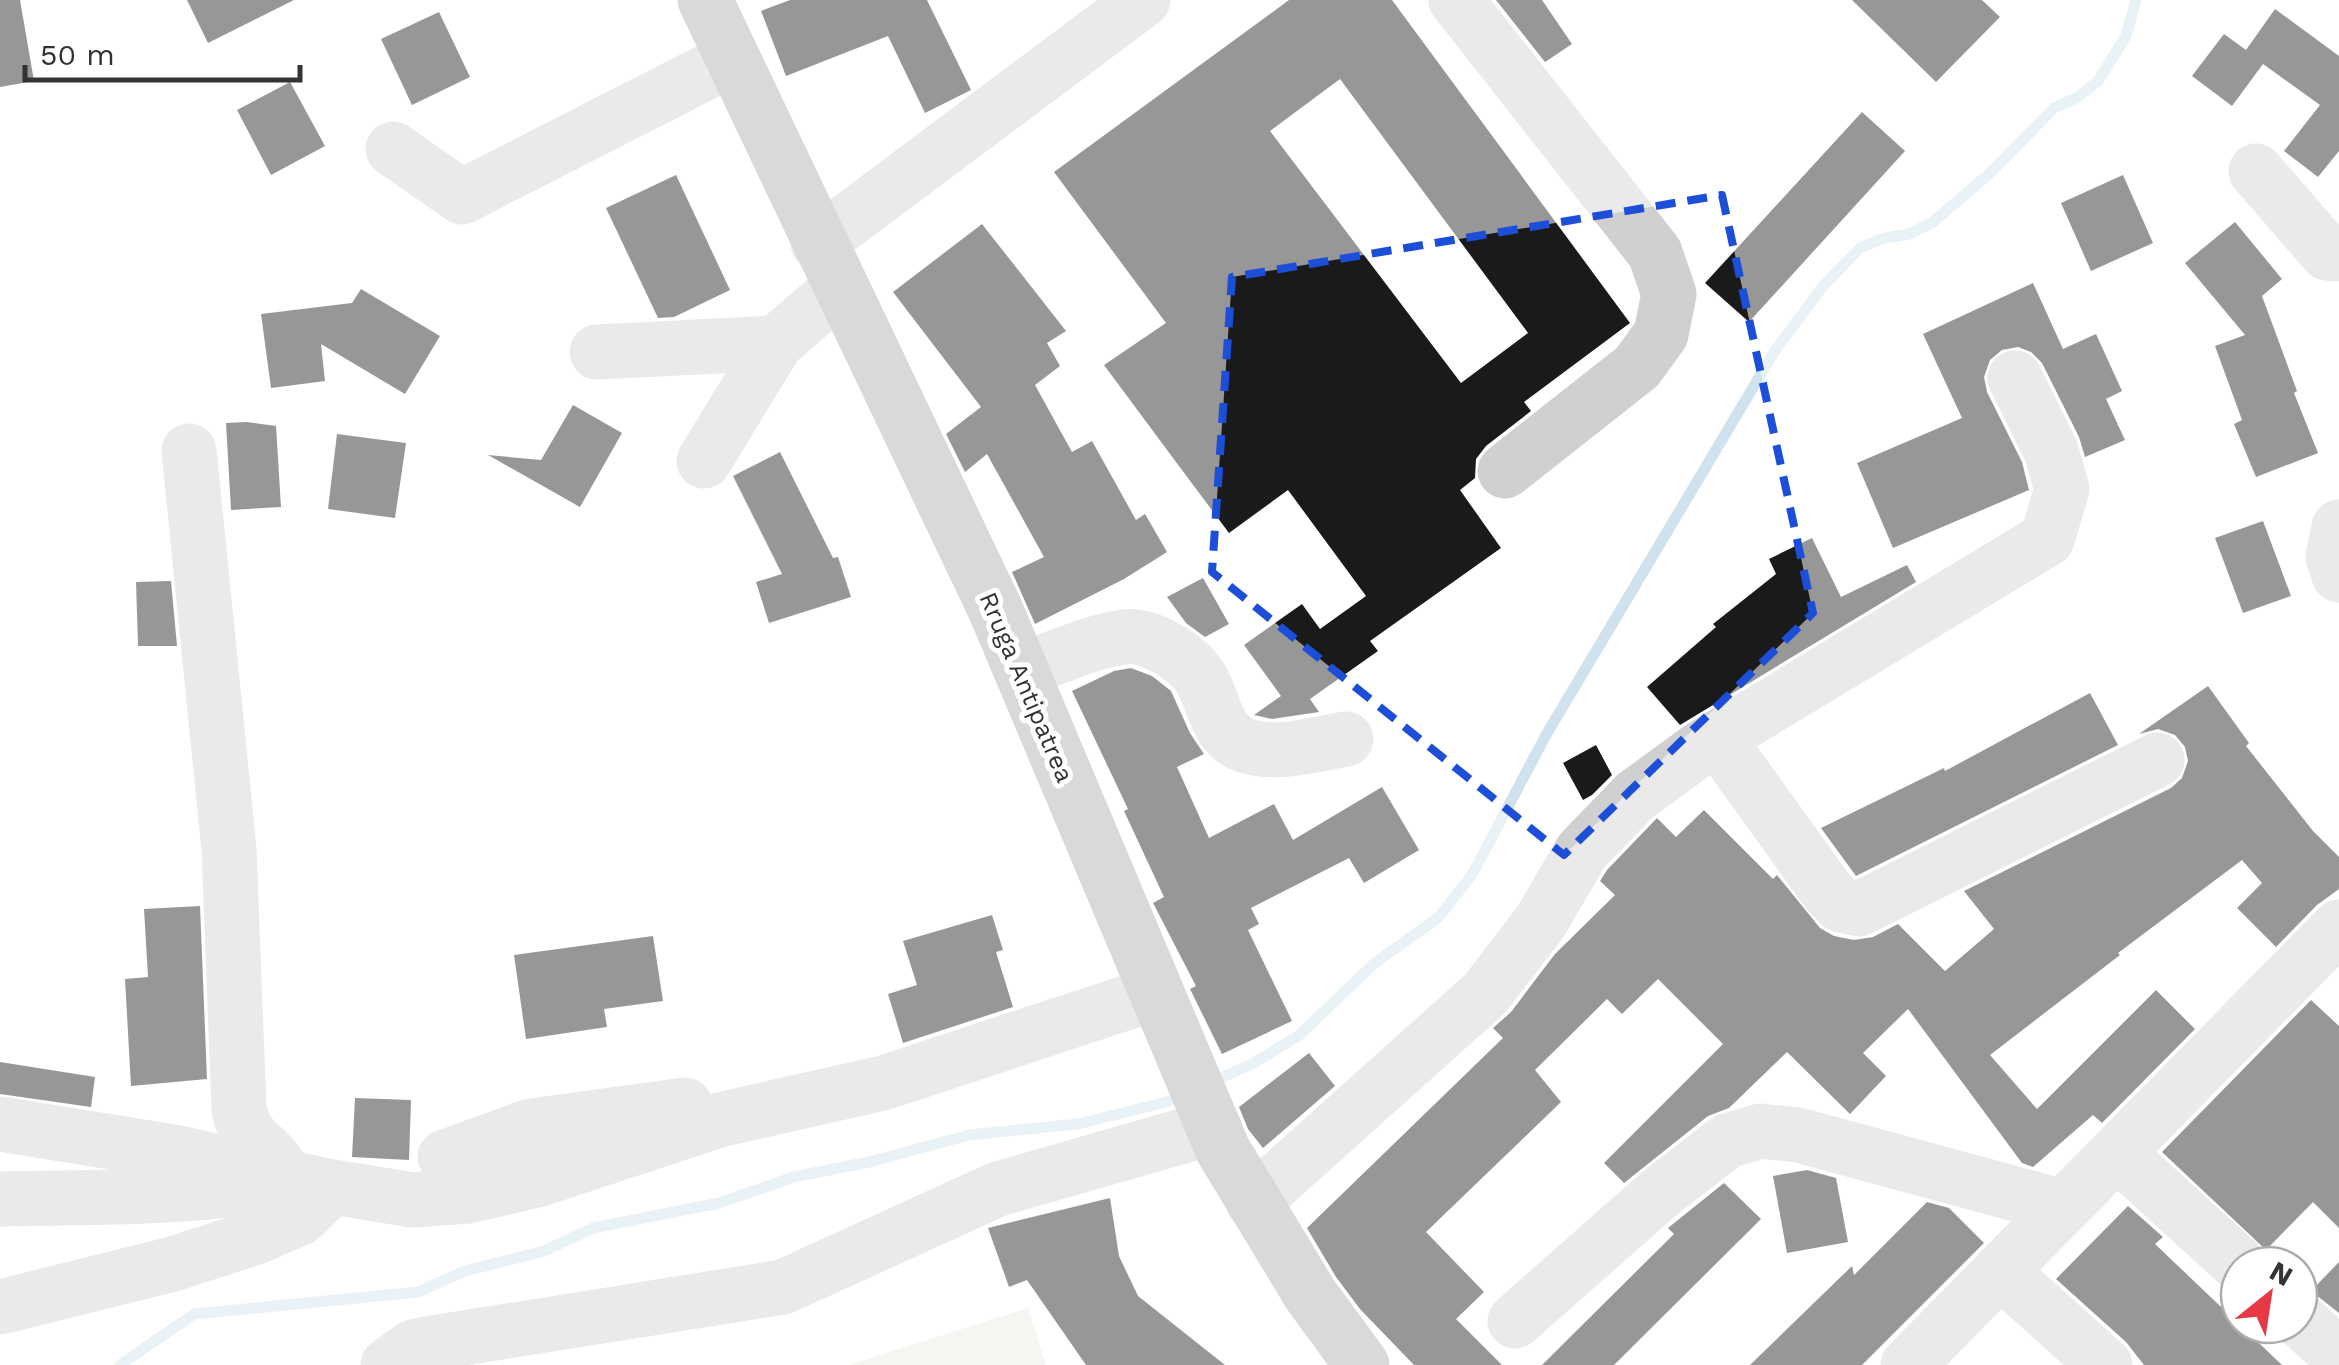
<svg xmlns="http://www.w3.org/2000/svg" width="2339" height="1365" viewBox="0 0 2339 1365" font-family="'Work Sans',sans-serif">
	<style>
		.green { fill: #e6ecdf }
		.lines { fill: none; stroke-linecap: round; stroke-linejoin: round }
		.stream { stroke: #cfe2ee; stroke-width: 11 }
		.building { fill: #1a1a1a; fill-rule: evenodd }
		.minor { stroke: #d0d0d0; stroke-width: 55 }
		.major { stroke: #ababab; stroke-width: 55 }
		.marked { fill: none; stroke: #1d4ed8; stroke-width: 8; stroke-dasharray: 20 12; stroke-linejoin: round }
		.labels { text-anchor: middle; stroke-width: 10; stroke-linejoin: round; paint-order: stroke }
		.street-label { font-size: 25px; fill: #333; stroke: #fff }
	</style>
	<rect width="100%" height="100%" fill="#fff"/>
	<polygon class="green" points="1028,1308 1046,1365 849,1365"/>
	<g class="lines">
		<g class="stream">
			<polyline points="1209,1083 1252,1064 1298,1036 1375,963 1439,917 1473,873 1546,735 1776,349 1823,286 1860,248 1884,238 1909,234 1933,222 1991,172 2054,108 2078,97 2098,81 2126,36 2136,0"/>
			<polyline points="120,1365 194,1314 418,1292 465,1271 544,1251 593,1228 719,1203 794,1177 869,1162 969,1135 1078,1124 1166,1102 1183,1095"/>
		</g>
	</g>
	<g class="building">
		<polygon points="0,0 20,0 34,81 0,87"/>
		<polygon points="187,0 294,0 208,43"/>
		<polygon points="790,0 927,0 971,90 925,113 888,36 786,76 761,11"/>
		<path d="M1289,0H1392L1630,323L1524,402L1531,411L1486,446L1476,459L1475,478L1460,490L1501,548L1370,641L1378,651L1310,699L1319,712L1272,719L1254,715L1281,696L1244,645L1302,604L1320,629L1366,596L1288,490L1229,533L1176,462L1104,365L1166,323L1054,172ZM1340,79L1528,333L1461,383L1270,131Z"/>
		<polygon points="1496,0 1542,0 1572,44 1545,62"/>
		<polygon points="1852,0 1982,0 2000,17 1936,82"/>
		<polygon points="2275,9 2339,56 2339,151 2318,177 2284,151 2320,105 2263,64 2232,106 2192,76 2224,34 2246,50"/>
		<polygon points="439,12 470,77 412,105 381,39"/>
		<polygon points="290,82 325,146 271,175 237,110"/>
		<polygon points="1862,112 1905,151 1749,322 1705,283"/>
		<polygon points="676,175 730,290 674,317 658,318 606,208"/>
		<polygon points="2123,175 2153,243 2091,271 2061,203"/>
		<polygon points="2235,222 2282,279 2262,296 2297,391 2294,393 2318,453 2256,477 2234,424 2242,420 2215,346 2245,335 2185,263"/>
		<polygon points="982,224 1066,331 1047,343 1060,366 1035,385 1072,452 1092,441 1136,520 1145,514 1167,552 1124,579 1035,624 1012,572 1044,557 987,454 965,472 946,434 981,407 893,292"/>
		<polygon points="2033,283 2063,349 2096,334 2122,391 2106,399 2125,440 2085,457 2079,437 2042,363 2031,352 2018,347 2002,350 1990,360 1984,377 1987,392 2022,462 2029,490 1893,548 1857,463 1962,418 1923,334"/>
		<polygon points="361,289 440,336 405,394 321,344 325,381 271,388 261,314 352,303"/>
		<polygon points="573,405 622,433 580,507 488,455 541,460"/>
		<polygon points="246,422 276,426 281,507 231,510 226,423"/>
		<polygon points="337,434 406,443 395,518 328,509"/>
		<polygon points="780,452 833,558 838,557 851,597 769,623 756,582 782,574 733,476"/>
		<polygon points="2263,521 2291,596 2243,613 2215,538"/>
		<polygon points="1812,538 1841,597 1907,565 1916,582 1680,725 1647,687 1716,627 1713,624 1776,574 1769,559"/>
		<polygon points="1203,578 1229,624 1205,637 1186,623 1167,597"/>
		<polygon points="171,581 177,646 138,646 136,582"/>
		<polygon points="1131,668 1152,676 1171,691 1190,733 1204,754 1177,767 1209,838 1274,804 1293,840 1382,787 1419,850 1364,883 1349,858 1251,908 1259,924 1248,930 1292,1021 1222,1054 1190,989 1196,986 1153,903 1164,897 1124,811 1128,809 1072,691 1114,671"/>
		<polygon points="2208,686 2249,743 2246,746 2313,831 2339,857 2339,889 2317,905 2276,947 2237,908 2262,883 2242,860 2118,953 2120,955 1990,1055 2037,1109 2156,990 2195,1029 2102,1123 2093,1115 2033,1167 2022,1163 1908,1009 1863,1053 1886,1076 1850,1114 1787,1052 1729,1108 1708,1116 1624,1183 1604,1163 1723,1044 1658,979 1622,1014 1607,999 1535,1070 1561,1102 1426,1232 1484,1292 1456,1319 1502,1365 1414,1365 1360,1309 1336,1277 1307,1228 1503,1038 1493,1028 1511,1012 1555,954 1615,895 1600,881 1607,870 1657,818 1676,837 1704,810 1773,879 1777,875 1820,928 1834,936 1854,940 1873,937 1898,924 1945,971 1994,929 1964,891 2171,788 2182,778 2188,761 2185,747 2175,735 2158,729 2139,734"/>
		<polygon points="2090,693 2118,745 1856,876 1821,828 1944,768 1945,771"/>
		<polygon points="1596,745 1612,775 1592,795 1583,800 1563,763"/>
		<polygon points="200,906 207,1079 131,1086 125,979 148,977 144,909"/>
		<polygon points="992,915 1003,950 996,952 1013,1007 903,1043 888,994 917,985 903,941"/>
		<polygon points="653,936 663,1001 604,1009 607,1027 526,1039 514,955"/>
		<polygon points="2311,1000 2339,1026 2339,1228 2313,1202 2266,1250 2162,1152"/>
		<polygon points="1309,1053 1335,1086 1263,1148 1248,1129 1239,1107"/>
		<polygon points="0,1062 95,1077 91,1107 0,1094"/>
		<polygon points="355,1098 411,1100 409,1160 352,1157"/>
		<polygon points="1807,1170 1836,1178 1848,1242 1787,1253 1773,1176"/>
		<polygon points="1724,1183 1761,1219 1614,1365 1542,1365 1674,1234 1668,1228"/>
		<polygon points="1110,1198 1119,1256 1138,1296 1225,1365 1086,1365 1027,1280 1009,1287 988,1228"/>
		<polygon points="1927,1202 1949,1208 1984,1243 1862,1365 1750,1365 1852,1266 1854,1275"/>
		<polygon points="2128,1206 2163,1237 2155,1244 2282,1365 2144,1365 2126,1342 2056,1279"/>
		<polygon points="2339,1262 2339,1313 2311,1291"/>
	</g>
	<g class="lines">
		<g class="minor">
			<polyline points="1456,0 1655,253 1669,294 1661,334 1637,367 1505,471"/>
			<polyline points="393,149 462,197 732,59"/>
			<polyline points="2256,171 2327,253 2339,254"/>
			<polyline points="818,243 1143,0"/>
			<polyline points="597,352 776,343"/>
			<polyline points="704,461 776,343 840,288"/>
			<polyline points="2339,527 2333,557 2339,575"/>
			<path d="M1021,670C1052,660 1092,641 1124,637C1149,633 1189,658 1201,679C1216,704 1215,736 1247,746C1278,756 1315,744 1346,739"/>
			<polyline points="1717,738 1828,892 1841,905 1859,909 2157,760"/>
			<polyline points="0,1124 179,1153 332,1187 413,1200 468,1196 541,1179 719,1120 883,1083 1156,993"/>
			<polyline points="2117,1153 2240,1265"/>
			<polyline points="445,1157 531,1126 685,1105"/>
			<path d="M0,1199C46,1197 257,1201 281,1174C277,1149 245,1146 239,1109L229,849L189,451"/>
			<polyline points="1253,1202 1486,993 1541,921 1582,851 1635,796 1701,748 2047,539 2062,489 2051,451 2015,378"/>
			<polyline points="2000,1271 2105,1365"/>
			<polyline points="0,1307 173,1264 256,1237 300,1218 332,1187"/>
			<polyline points="2299,1319 2339,1356"/>
			<polyline points="1515,1321 1660,1193 1727,1141 1761,1131 1798,1135 2063,1207"/>
			<polyline points="388,1365 413,1347 433,1343 783,1287 998,1189 1214,1127"/>
			<polyline points="1908,1365 2339,927"/>
		</g>
		<polyline class="major" points="705,0 996,611 1223,1150 1310,1294 1362,1365"/>
	</g>
	<path d="M0 0H2339V1365H0ZM1722,195L1813,613L1564,855L1212,572L1232,277Z" fill="#fff" fill-opacity=".55" fill-rule="evenodd"/>
	<path class="marked" d="M1722,195L1813,613L1564,855L1212,572L1232,277Z"/>
	<g class="labels">
		<g class="street-label">
			<text transform="translate(1027 687) rotate(67)" y="9">Rruga Antipatrea</text>
		</g>
	</g>
	<g transform="translate(2269 1295) rotate(30)"><circle r="48" fill="#ffffff" stroke="#adadad" stroke-width="2.5"/>
	<path d="M0-8L18 38L0 25L-18 38Z" fill="#e63946"/>
	<text y="-15" font-size="28" font-weight="bold" text-anchor="middle" fill="#333333">N</text>
	</g>
	<path d="M25 65v15h275v-15" fill="none" stroke="#333333" stroke-width="5"/>
	<text x="40" y="65" font-size="30" fill="#333333" stroke="#ffffff" stroke-width="8" paint-order="stroke">50 m</text>
</svg>
